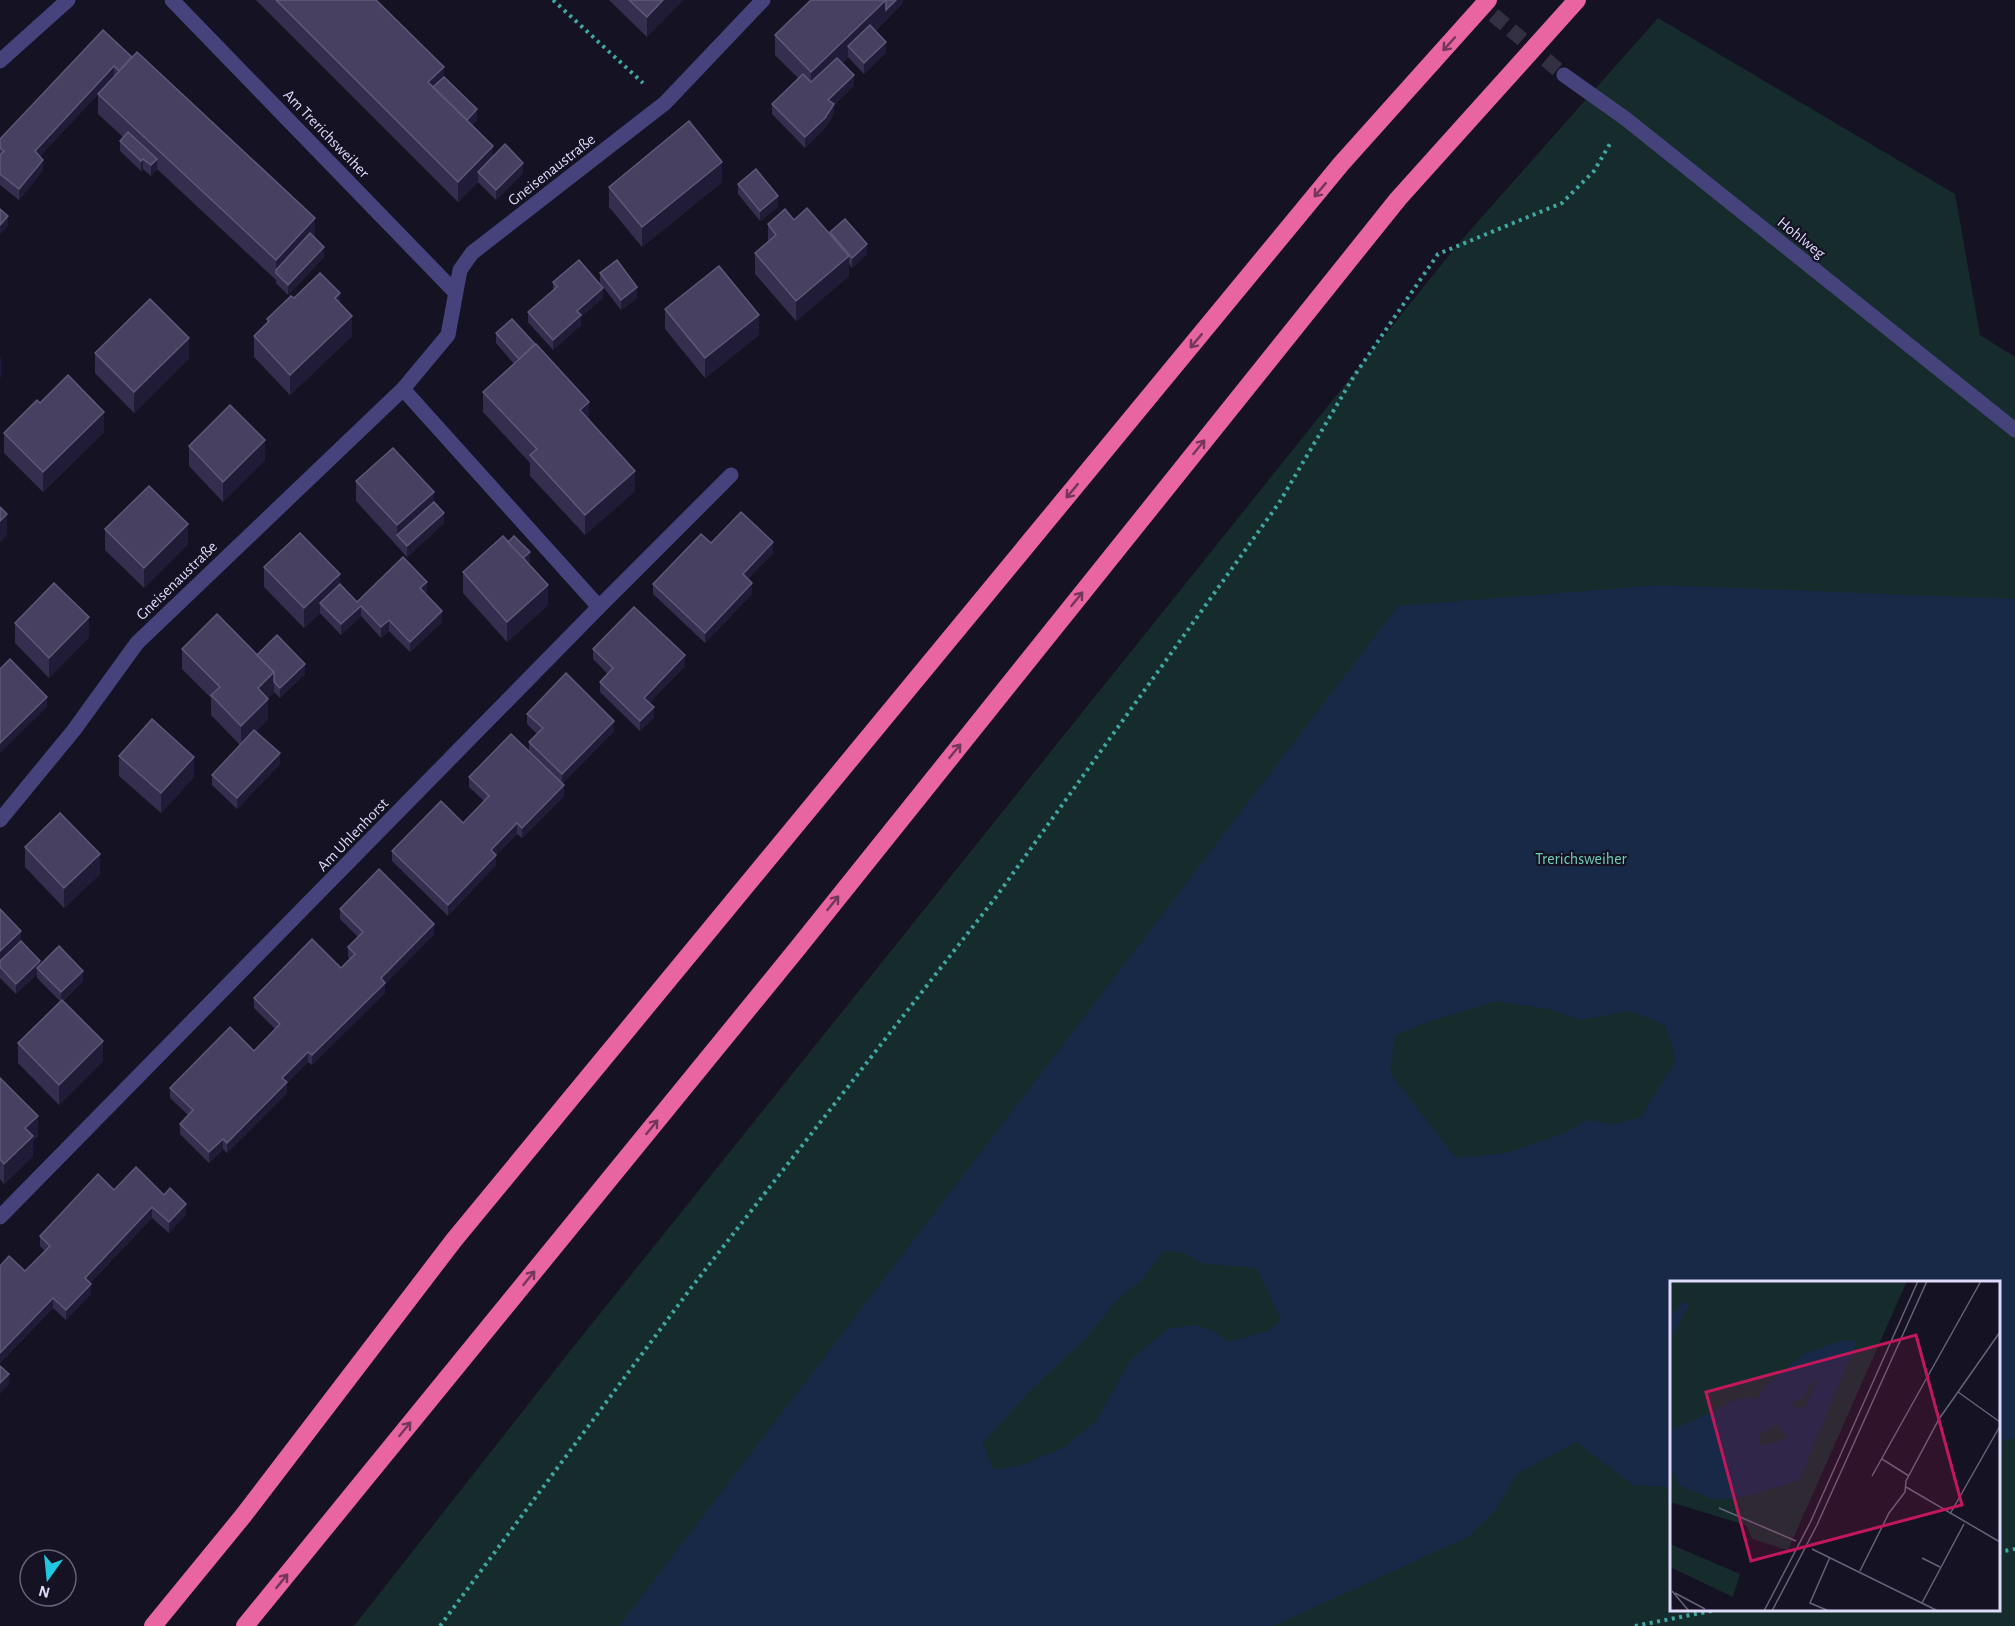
<svg xmlns="http://www.w3.org/2000/svg" width="2015" height="1626" viewBox="0 0 2015 1626" font-family="'Alegreya Sans',sans-serif">
	<style>
		.green { fill: #162c2c; fill-rule: evenodd }
		.water { fill: #172947; fill-rule: evenodd }
		.lines { fill: none; stroke-linecap: round; stroke-linejoin: round }
		.minor-tunnel { stroke: #333043; stroke-width: 15; stroke-dasharray: 15 8; stroke-linecap: butt }
		.path { stroke: #40a7a2; stroke-width: 4; stroke-dasharray: 3 4.5; stroke-linecap: butt }
		.minor { stroke: #46437c; stroke-width: 15 }
		.highway { stroke: #e965a2; stroke-width: 18 }
		.wall { fill: #352e4f }
		.shaded-wall { fill: #201b36 }
		.building { fill: #474061; stroke: #5f5879; stroke-width: 1.5 }
		.oneway { stroke: #74375c }
		.labels { text-anchor: middle; stroke-width: 4.5; stroke-linejoin: round; paint-order: stroke }
		.street-label { font-size: 16px; fill: #dedafa; stroke: #151223 }
		.park-label { font-size: 16px; fill: #6fd0b9; stroke: #151223 }
		.inset-road { fill: none; stroke: #656279; stroke-width: 1.5 }
		.view { fill: #c2185b; fill-opacity: 0.15; stroke: #c2185b; stroke-width: 3 }
		.inset-edge { fill: none; stroke: #dedafa; stroke-width: 3 }
	</style>
	<rect width="100%" height="100%" fill="#151223"/>
	<path class="green" d="M1658,18L1955,194L1980,335L2015,357V1626H354L574,1346L1458,244ZM1672,1282H1998V1610H1672Z"/>
	<path class="water" d="M1660,585L2015,599V1438L1999,1442L1998,1282H1672L1671,1487L1633,1485L1576,1442L1517,1474L1495,1511L1469,1536L1274,1626H619L1398,606ZM1497,1001L1549,1009L1580,1020L1630,1011L1665,1025L1676,1060L1641,1117L1615,1124L1587,1120L1562,1134L1506,1153L1456,1158L1390,1073L1395,1035L1430,1021ZM1164,1250L1184,1253L1201,1263L1257,1268L1281,1320L1267,1331L1228,1342L1215,1332L1196,1325L1168,1329L1131,1359L1097,1420L1063,1448L1022,1465L994,1470L982,1443L1031,1390L1087,1337L1117,1300L1143,1279Z"/>
	<g class="lines">
		<polyline class="minor-tunnel" points="1476,0 1564,75"/>
		<g class="path">
			<polyline points="553,0 643,83"/>
			<polyline points="1998,1552 2015,1549"/>
			<polyline points="440,1626 691,1288 996,897 1279,503 1354,376 1438,254 1562,203 1594,171 1611,142"/>
			<polyline points="1635,1626 1716,1610"/>
		</g>
		<g class="minor">
			<polyline points="172,0 455,292"/>
			<polyline points="0,61 68,0"/>
			<polyline points="1564,75 1626,119 2015,430"/>
			<polyline points="403,389 599,607"/>
			<polyline points="0,820 74,730 137,643 403,389 448,335 460,270 472,253 665,103 763,0"/>
			<polyline points="0,1217 599,607 731,475"/>
		</g>
		<g class="highway">
			<polyline points="153,1626 243,1516 454,1240 1341,164 1488,0"/>
			<polyline points="245,1626 797,949 1398,199 1577,0"/>
		</g>
	</g>
	<g class="wall">
		<polygon points="256,0 376,0 444,77 477,120 472,125 493,156 523,173 496,200 478,182 458,202"/>
		<polygon points="609,0 683,0 647,37"/>
		<polygon points="903,0 903,3 875,31 886,52 864,74 848,57 842,63 854,86 834,105 834,114 825,128 805,148 772,114 772,104 798,78 775,55 775,35"/>
		<polygon points="103,30 315,238 324,257 288,295 276,283 276,280 157,169 151,176 143,169 141,171 120,151 120,141 123,137 98,114 98,94 114,77 40,156 43,170 19,200 0,185 0,139"/>
		<polygon points="722,182 642,247 609,207 609,187"/>
		<polygon points="738,184 778,207 760,221 738,194"/>
		<polygon points="794,220 830,235 830,232 867,254 852,268 849,264 849,276 796,321 755,274 755,253 768,242 768,224"/>
		<polygon points="600,273 637,298 621,310 600,283"/>
		<polygon points="553,282 603,298 581,317 581,325 553,350 528,322 528,312 553,290"/>
		<polygon points="294,298 340,302 352,336 290,395 254,357 254,336 267,323 267,319"/>
		<polygon points="665,309 759,335 705,378 665,329"/>
		<polygon points="496,333 589,421 635,491 585,535 530,476 530,463 483,412 483,392 514,364 496,343"/>
		<polygon points="95,353 189,358 134,413 95,373"/>
		<polygon points="40,403 104,432 43,492 4,453 4,433"/>
		<polygon points="189,446 265,460 223,502 189,466"/>
		<polygon points="356,481 434,502 444,523 407,557 356,501"/>
		<polygon points="105,529 188,544 144,588 105,550"/>
		<polygon points="711,543 773,553 748,579 752,594 705,643 653,594 653,584"/>
		<polygon points="530,562 528,563 548,605 507,642 463,593 463,572"/>
		<polygon points="264,567 340,584 357,602 427,592 425,593 442,622 410,652 389,631 381,638 361,616 341,635 320,613 304,628 264,587"/>
		<polygon points="15,623 89,637 49,678 15,643"/>
		<polygon points="182,649 257,655 305,674 280,698 274,692 268,698 268,719 256,731 280,764 237,809 212,785 212,775 240,745 211,715 211,698 182,669"/>
		<polygon points="593,649 685,666 649,703 654,717 640,731 600,692 600,682 608,674 593,659"/>
		<polygon points="527,714 614,731 562,784 564,796 522,838 517,834 496,855 496,865 448,916 392,861 392,851 463,823 484,801 469,787 469,777 529,752 529,742 537,734 527,724"/>
		<polygon points="119,756 194,777 161,813 119,776"/>
		<polygon points="25,847 100,874 64,908 25,867"/>
		<polygon points="0,909 21,941 40,965 83,981 63,1001 103,1061 59,1105 18,1063 18,1043 60,1001 37,978 37,974 16,994 0,978"/>
		<polygon points="340,909 434,934 385,984 385,993 312,1065 308,1062 287,1083 287,1093 227,1153 223,1149 209,1163 180,1134 180,1124 188,1115 170,1098 170,1088 254,1051 275,1029 254,1008 254,998 341,968 350,959 348,957 348,947 358,937 340,919"/>
		<polygon points="0,1078 38,1136 33,1141 33,1156 4,1184 0,1179"/>
		<polygon points="114,1190 164,1195 186,1214 169,1233 152,1218 90,1283 91,1294 66,1320 53,1308 0,1363 0,1266 25,1271 45,1251 40,1246 40,1236"/>
	</g>
	<g class="shaded-wall">
		<polygon points="663,0 683,0 647,37 647,17"/>
		<polygon points="886,0 903,0 903,3 853,52 848,46 848,57 811,92 811,72"/>
		<polygon points="886,42 886,52 864,74 864,63"/>
		<polygon points="114,66 114,77 35,161 35,151"/>
		<polygon points="444,67 444,87 433,97 428,82"/>
		<polygon points="854,75 854,86 834,105 834,114 825,128 805,148 805,137 828,100"/>
		<polygon points="477,109 477,120 462,135 462,125"/>
		<polygon points="493,146 493,166 478,172 478,182 458,202 458,182"/>
		<polygon points="143,159 143,169 141,171 141,161"/>
		<polygon points="157,159 157,169 151,176 151,165"/>
		<polygon points="43,160 43,170 19,200 19,189"/>
		<polygon points="722,162 722,182 642,247 642,227"/>
		<polygon points="523,163 523,173 496,200 496,190"/>
		<polygon points="778,196 778,207 760,221 760,211"/>
		<polygon points="8,216 8,226 0,235 0,225"/>
		<polygon points="315,218 315,239 276,273 276,260"/>
		<polygon points="867,244 867,254 852,268 852,258"/>
		<polygon points="324,247 324,257 288,295 288,285"/>
		<polygon points="849,256 849,276 796,321 796,301"/>
		<polygon points="637,287 637,298 621,310 621,300"/>
		<polygon points="603,288 603,298 581,317 581,325 553,350 553,340 577,311"/>
		<polygon points="340,293 340,314 335,298"/>
		<polygon points="759,315 759,335 705,378 705,358"/>
		<polygon points="352,316 352,336 290,395 290,375"/>
		<polygon points="189,338 189,358 134,413 134,392"/>
		<polygon points="1,357 1,377 0,378 0,358"/>
		<polygon points="589,402 589,422 580,410"/>
		<polygon points="104,412 104,432 43,492 43,472"/>
		<polygon points="265,440 265,460 223,502 223,482"/>
		<polygon points="635,471 635,491 585,535 585,515"/>
		<polygon points="434,492 434,512 397,535 397,545 397,525"/>
		<polygon points="444,513 444,523 407,557 407,546"/>
		<polygon points="7,514 7,535 0,542 0,521"/>
		<polygon points="188,524 188,544 144,588 144,568"/>
		<polygon points="773,542 773,553 743,584 743,574"/>
		<polygon points="530,552 530,562 518,572 518,562"/>
		<polygon points="340,574 340,594 320,603 320,613 304,628 304,608"/>
		<polygon points="427,582 427,592 420,598 420,588"/>
		<polygon points="752,583 752,594 705,643 705,633"/>
		<polygon points="548,585 548,605 507,642 507,622"/>
		<polygon points="361,606 361,616 341,635 341,624"/>
		<polygon points="442,611 442,622 410,652 410,642"/>
		<polygon points="89,617 89,637 49,678 49,658"/>
		<polygon points="389,620 389,631 381,638 381,627"/>
		<polygon points="685,655 685,666 644,708 644,698"/>
		<polygon points="305,664 305,674 280,698 280,688"/>
		<polygon points="274,672 274,693 258,708 258,688"/>
		<polygon points="47,697 47,707 0,753 0,743"/>
		<polygon points="268,699 268,719 241,746 241,726"/>
		<polygon points="654,707 654,717 640,731 640,721"/>
		<polygon points="614,721 614,731 562,784 562,774"/>
		<polygon points="280,753 280,764 237,809 237,798"/>
		<polygon points="194,757 194,777 161,813 161,793"/>
		<polygon points="564,785 564,796 522,838 522,828"/>
		<polygon points="517,823 517,834 491,860 491,850"/>
		<polygon points="100,854 100,874 64,908 64,888"/>
		<polygon points="496,855 496,865 448,916 448,905"/>
		<polygon points="434,924 434,934 385,984 385,993 312,1065 312,1055 381,978"/>
		<polygon points="21,931 21,951 0,967 0,951"/>
		<polygon points="40,961 40,970 37,968 37,974 16,994 16,984"/>
		<polygon points="83,971 83,981 61,1002 61,992"/>
		<polygon points="103,1041 103,1061 59,1105 59,1085"/>
		<polygon points="308,1052 308,1062 287,1083 287,1093 227,1153 227,1143 282,1078"/>
		<polygon points="38,1116 38,1136 33,1141 33,1156 4,1184 4,1164 25,1128"/>
		<polygon points="223,1139 223,1149 209,1163 209,1152"/>
		<polygon points="186,1204 186,1214 169,1233 169,1222"/>
		<polygon points="152,1207 152,1218 85,1288 85,1278"/>
		<polygon points="91,1284 91,1294 66,1320 66,1310"/>
		<polygon points="53,1298 53,1308 0,1363 0,1353"/>
		<polygon points="9,1374 9,1384 0,1394 0,1383"/>
	</g>
	<g class="building">
		<polygon points="276,0 376,0 444,67 428,82 493,146 458,182"/>
		<polygon points="629,0 663,0 647,17"/>
		<polygon points="811,0 886,0 811,72 775,35"/>
		<polygon points="886,0 896,0 886,10"/>
		<polygon points="870,25 886,42 864,63 848,46"/>
		<polygon points="103,30 132,57 119,71 114,66 35,151 43,160 19,189 0,174 0,155 4,151 0,148 0,139"/>
		<polygon points="137,52 315,218 276,260 98,94"/>
		<polygon points="837,58 854,75 828,100 834,104 825,118 805,137 772,104 803,74 811,82"/>
		<polygon points="444,77 477,109 467,120 433,87"/>
		<polygon points="689,121 722,162 642,227 609,187"/>
		<polygon points="128,132 157,159 151,165 143,159 141,161 120,141"/>
		<polygon points="505,144 523,163 496,190 478,172"/>
		<polygon points="756,169 778,196 760,211 738,184"/>
		<polygon points="807,208 849,256 796,301 755,253 776,235 768,224 785,209 794,220"/>
		<polygon points="0,209 8,216 0,225"/>
		<polygon points="845,219 867,244 852,258 830,232"/>
		<polygon points="310,233 324,247 288,285 276,273 276,270"/>
		<polygon points="579,260 603,288 577,311 581,315 553,340 528,312 557,287 553,282"/>
		<polygon points="617,260 637,287 621,300 600,273"/>
		<polygon points="719,266 759,315 705,358 665,309"/>
		<polygon points="320,273 340,293 335,298 352,316 290,375 254,336 269,321 267,319 291,296 294,298"/>
		<polygon points="150,299 189,338 134,392 95,353"/>
		<polygon points="512,319 535,344 519,359 496,333"/>
		<polygon points="536,344 589,402 580,410 635,471 585,515 530,455 537,449 483,392"/>
		<polygon points="68,375 104,412 43,472 4,433 37,400 40,403"/>
		<polygon points="230,405 265,440 223,482 189,446"/>
		<polygon points="393,448 434,492 397,525 356,481"/>
		<polygon points="149,486 188,524 144,568 105,529"/>
		<polygon points="434,502 444,513 407,546 397,535"/>
		<polygon points="0,507 7,514 0,521"/>
		<polygon points="741,512 773,542 743,574 752,583 705,633 653,584 701,534 711,543"/>
		<polygon points="300,533 340,574 304,608 264,567"/>
		<polygon points="503,536 548,585 507,622 463,572"/>
		<polygon points="514,536 530,552 523,558 508,542"/>
		<polygon points="403,557 427,582 420,588 442,611 410,642 389,620 381,627 361,606 341,624 320,603 340,584 357,602"/>
		<polygon points="54,583 89,617 49,658 15,623"/>
		<polygon points="634,607 685,655 644,698 654,707 640,721 600,682 613,668 593,649"/>
		<polygon points="217,614 274,672 258,688 268,699 241,726 211,695 220,687 182,649"/>
		<polygon points="277,635 305,664 280,688 274,682 274,672 257,655"/>
		<polygon points="10,659 47,697 0,743 0,669"/>
		<polygon points="566,673 614,721 562,774 529,742 543,728 527,714"/>
		<polygon points="152,719 194,757 161,793 119,756"/>
		<polygon points="254,730 280,753 237,798 212,775"/>
		<polygon points="511,734 564,785 522,828 517,823 491,850 496,855 448,905 392,851 441,801 463,823 489,796 469,777"/>
		<polygon points="60,813 100,854 64,888 25,847"/>
		<polygon points="379,869 434,924 381,978 385,983 312,1055 308,1052 282,1078 287,1082 227,1143 223,1139 209,1152 180,1124 193,1110 170,1088 230,1027 254,1051 280,1024 254,998 312,939 341,968 355,954 348,947 363,932 340,909"/>
		<polygon points="0,909 21,931 0,951"/>
		<polygon points="21,941 40,961 16,984 0,967 0,961"/>
		<polygon points="59,946 83,971 61,992 37,968"/>
		<polygon points="62,1000 103,1041 59,1085 18,1043"/>
		<polygon points="0,1078 38,1116 25,1128 33,1136 4,1164 0,1159"/>
		<polygon points="136,1167 164,1195 170,1188 186,1204 169,1222 152,1207 85,1278 91,1284 66,1310 53,1298 0,1353 0,1266 9,1256 25,1271 50,1246 40,1236 98,1174 114,1190"/>
		<polygon points="0,1366 9,1374 0,1383"/>
	</g>
	<defs><path id="oneway-shaft" d="M-6 0H5M1.5-3L5.5 0L1.5 3" fill="none" stroke-width="1.6" stroke-linecap="round" stroke-linejoin="round" transform="scale(1.5)"/></defs>
	<g class="oneway">
		<use href="#oneway-shaft" transform="translate(1449 44) rotate(132)"/>
		<use href="#oneway-shaft" transform="translate(1320 190) rotate(130)"/>
		<use href="#oneway-shaft" transform="translate(1196 341) rotate(130)"/>
		<use href="#oneway-shaft" transform="translate(1199 447) rotate(-51)"/>
		<use href="#oneway-shaft" transform="translate(1072 491) rotate(130)"/>
		<use href="#oneway-shaft" transform="translate(1077 599) rotate(-51)"/>
		<use href="#oneway-shaft" transform="translate(955 751) rotate(-51)"/>
		<use href="#oneway-shaft" transform="translate(833 903) rotate(-51)"/>
		<use href="#oneway-shaft" transform="translate(652 1127) rotate(-51)"/>
		<use href="#oneway-shaft" transform="translate(529 1278) rotate(-51)"/>
		<use href="#oneway-shaft" transform="translate(405 1429) rotate(-51)"/>
		<use href="#oneway-shaft" transform="translate(282 1581) rotate(-51)"/>
	</g>
	<g class="labels">
		<g class="street-label">
			<text transform="translate(327 133) rotate(46)" y="6">Am Trerichsweiher</text>
			<text transform="translate(551 169) rotate(-38)" y="6">Gneisenaustraße</text>
			<text transform="translate(1802 237) rotate(39)" y="6">Hohlweg</text>
			<text transform="translate(176 580) rotate(-44)" y="6">Gneisenaustraße</text>
			<text transform="translate(352 834) rotate(-46)" y="6">Am Uhlenhorst</text>
		</g>
		<g class="park-label">
			<text x="1581" y="864">Trerichsweiher</text>
		</g>
	</g>
	<g transform="translate(1670 1281)">
		<rect width="330" height="330" fill="#151223"/>
		<path d="M0,0H237L118,269L82,258L76,244L0,221ZM0,263L70,293L63,316L0,286Z" fill="#162c2c"/>
		<path d="M14,20L19,24L0,59V35ZM172,59L187,60L129,200L65,218H41L9,204L0,186L2,149L72,116L87,118L95,105L134,73ZM147,99L135,126L125,127L122,121L133,118L140,103ZM107,144L117,155L107,161L89,164V153Z" fill="#172947" fill-rule="evenodd"/>
		<path class="inset-road" d="M288,111L330,141M212,178L239,195M202,195L311,0M236,206L330,261M49,227L126,260M280,233L330,145M142,268L268,330M252,277L270,286M190,290L219,232L235,211L236,200L269,138L330,51M2,310L19,330M5,312L35,328M252,322L294,243M94,330L140,242L248,0M102,330L147,244L257,0M159,330L140,322L160,276"/>
		<path class="view" d="M246,54L292,224L81,280L36,111Z"/>
		<rect width="330" height="330" class="inset-edge"/>
	</g>
	<g transform="translate(48 1578) rotate(195)"><circle r="28" fill="#151223" stroke="#656279" stroke-width="1.5"/>
	<path d="M0-4.5L10 22L0 15L-10 22Z" fill="#20c9df"/>
	<text y="-9" font-size="16" font-weight="bold" text-anchor="middle" fill="#dedafa">N</text>
	</g>
</svg>
